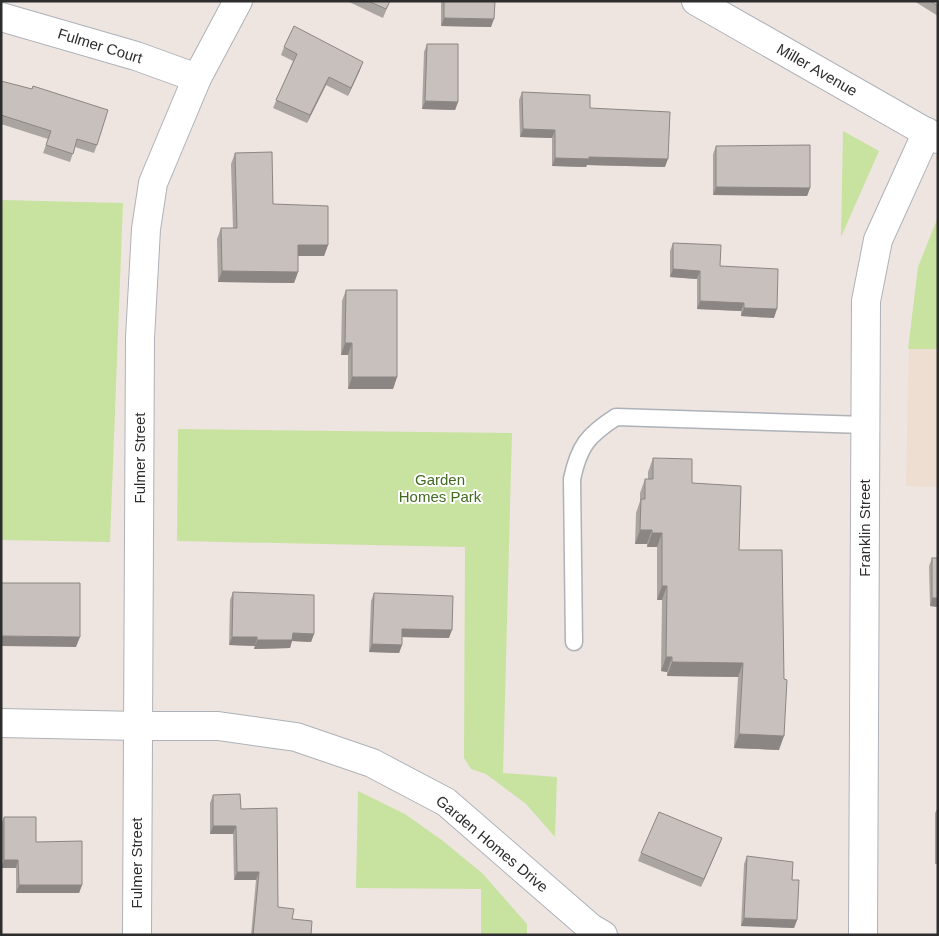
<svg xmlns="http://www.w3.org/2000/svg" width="939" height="936" viewBox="0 0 939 936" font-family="Helvetica,sans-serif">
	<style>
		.education { fill: #eeddd1 }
		.green { fill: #c8e29f }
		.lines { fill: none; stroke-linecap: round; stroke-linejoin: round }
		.lane-casing { stroke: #adb2b9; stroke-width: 19 }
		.street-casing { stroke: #adb2b9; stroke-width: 30 }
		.secondary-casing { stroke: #adb2b9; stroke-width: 30 }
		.lane { stroke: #fff; stroke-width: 16 }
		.street { stroke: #fff; stroke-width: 28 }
		.secondary { stroke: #fff; stroke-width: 28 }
		.wall { fill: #aba5a2 }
		.shaded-wall { fill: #8b8684 }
		.building { fill: #c7c0bc; stroke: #8b8684 }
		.labels { text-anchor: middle; stroke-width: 4; stroke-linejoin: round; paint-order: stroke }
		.street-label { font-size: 15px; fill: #2d2d2d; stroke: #fff }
		.park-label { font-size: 15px; fill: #416a1e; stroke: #fff }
	</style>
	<rect width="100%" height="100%" fill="#eee5e0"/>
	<polygon class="education" points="909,344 938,345 938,487 906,486"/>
	<g class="green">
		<polygon points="843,131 879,151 841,237"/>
		<polygon points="1,200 123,203 110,542 1,540"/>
		<polygon points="938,217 938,349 908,349 918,267"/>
		<polygon points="178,429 512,433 503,773 557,777 555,837 526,804 486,774 471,769 464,758 465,547 177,541"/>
		<polygon points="358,791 405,814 443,841 482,873 527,924 527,935 481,935 481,889 356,888"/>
	</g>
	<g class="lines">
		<defs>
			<path id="lane" d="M574,642L572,479C579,446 588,435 616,417L865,425"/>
			<g id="street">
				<polyline points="1,17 136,56 197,78"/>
				<polyline points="1,723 139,726 218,726 296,737 372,763 446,802 591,928 603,935"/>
				<polyline points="137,935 140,338 146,229 153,183 197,78 238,1"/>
				<polyline points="863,935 866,301 878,240 927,132"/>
			</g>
			<polyline id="secondary" points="696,1 938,139"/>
		</defs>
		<use href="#lane" class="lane-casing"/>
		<use href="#street" class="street-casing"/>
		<use href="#secondary" class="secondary-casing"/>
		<use href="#lane" class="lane"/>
		<use href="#street" class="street"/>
		<use href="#secondary" class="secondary"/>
	</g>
	<g class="wall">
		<polygon points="347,1 390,1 383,18"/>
		<polygon points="441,1 495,1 491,27 441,26"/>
		<polygon points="914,1 938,1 938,16"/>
		<polygon points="427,44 458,102 455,110 422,109 424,52"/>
		<polygon points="284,47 360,70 348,96 326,85 307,123 273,108 293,61 281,55"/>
		<polygon points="1,81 97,145 94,153 75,147 70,162 43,153 48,139 1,124"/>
		<polygon points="522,92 590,108 665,167 587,165 586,167 552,166 552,138 520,137 519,100"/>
		<polygon points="716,146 810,188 807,196 713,195 713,154"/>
		<polygon points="235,153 273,204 328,245 324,256 298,256 298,272 294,283 218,282 217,239 221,228 233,228 231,164"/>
		<polygon points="673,243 720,266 774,318 741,316 741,311 697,309 697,279 670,277 670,251"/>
		<polygon points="346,290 397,377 393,389 348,389 348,355 341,355 342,301"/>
		<polygon points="653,458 692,483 739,550 779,750 734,748 738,677 667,676 667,672 661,671 662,600 657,600 657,547 647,547 647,544 635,544 636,513 640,501 640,493 645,479 648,479 648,472"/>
		<polygon points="932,558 938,558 938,607 930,606 929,566"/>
		<polygon points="233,592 314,634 311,642 292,641 290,648 254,649 255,646 229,645 230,600"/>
		<polygon points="374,593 449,638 402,637 402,645 399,653 369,652 371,601"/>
		<polygon points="938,680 938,716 937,682"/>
		<polygon points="213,795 241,809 278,907 311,935 251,935 256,880 234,880 233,834 210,834 210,803"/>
		<polygon points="938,807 938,864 935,864 935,813"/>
		<polygon points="4,817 36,842 82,885 79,893 16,893 16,868 1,868 1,825"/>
		<polygon points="722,838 701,887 638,861 641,853"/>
		<polygon points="747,856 792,880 797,920 794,928 741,926 744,864"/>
	</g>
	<g class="shaded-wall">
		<polygon points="444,18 494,19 491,27 441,26"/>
		<polygon points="363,62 360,70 348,96 351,88"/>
		<polygon points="329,77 326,85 307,123 310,115"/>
		<polygon points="425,101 458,102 455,110 422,109"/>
		<polygon points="523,129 555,130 552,138 520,137"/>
		<polygon points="589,157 668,159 665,167 587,165 586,167 552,166 555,158"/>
		<polygon points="716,187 810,188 807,196 713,195"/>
		<polygon points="298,245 328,245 324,256 294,256"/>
		<polygon points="673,269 700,271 697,279 670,277"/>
		<polygon points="222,271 298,272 294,283 218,282"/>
		<polygon points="700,301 744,303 741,311 697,309"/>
		<polygon points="744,308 777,309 774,318 741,316"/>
		<polygon points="345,343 352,343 348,355 341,355"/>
		<polygon points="352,377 397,377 393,389 348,389"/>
		<polygon points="640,530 652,530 647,544 635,544"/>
		<polygon points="652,533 662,533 657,547 647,547"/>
		<polygon points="662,586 667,586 662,600 657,600"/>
		<polygon points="932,598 938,598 938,607 930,606"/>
		<polygon points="402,629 452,630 449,638 400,637"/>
		<polygon points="293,633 314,634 311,642 292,641 290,648 254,649 257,640"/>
		<polygon points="1,636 80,637 76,647 1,646"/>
		<polygon points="232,637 257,637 255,646 229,645"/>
		<polygon points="372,644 402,645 399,653 369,652"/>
		<polygon points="666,657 672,657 667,672 661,671"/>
		<polygon points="672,662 743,663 738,677 667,676"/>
		<polygon points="739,734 784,736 779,750 734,748"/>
		<polygon points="213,826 236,826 233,834 210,834"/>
		<polygon points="722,838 719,846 701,887 704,879"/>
		<polygon points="4,860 18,860 16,868 1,868"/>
		<polygon points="237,872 259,872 256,880 234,880"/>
		<polygon points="19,885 82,885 79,893 16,893"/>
		<polygon points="744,918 797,920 794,928 741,926"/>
	</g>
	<g class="building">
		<polygon points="368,1 390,1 386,9"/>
		<polygon points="444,1 495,1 494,19 444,18"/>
		<polygon points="930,1 938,1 938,6"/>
		<polygon points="294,26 363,62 351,88 329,77 310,115 276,100 297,54 284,47"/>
		<polygon points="427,44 458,44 458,102 425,101"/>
		<polygon points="1,81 32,89 33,86 108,110 97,145 77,139 73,154 46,145 51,131 1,115"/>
		<polygon points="522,92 590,95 590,108 670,112 668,159 589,157 589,159 555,158 555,130 523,129"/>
		<polygon points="810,145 810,188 716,187 716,146"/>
		<polygon points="272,152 273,204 328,206 328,245 298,245 298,272 222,271 221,228 237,228 235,153"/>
		<polygon points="673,243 721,245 720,266 778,269 777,309 744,308 744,303 700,301 700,271 673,269"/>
		<polygon points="346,290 397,290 397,377 352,377 352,343 345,343"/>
		<polygon points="653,458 692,459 692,483 741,486 739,550 782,550 784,679 787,680 784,736 739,734 743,663 672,662 672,657 666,657 667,586 662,586 662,533 652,533 652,530 640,530 641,499 645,499 645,479 653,479"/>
		<rect x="932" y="558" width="6" height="40"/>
		<polygon points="1,583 80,583 80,637 1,636"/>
		<polygon points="233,592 314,595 314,634 293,633 292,640 257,640 257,637 232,637"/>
		<polygon points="374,593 453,596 452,630 402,629 402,645 372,644"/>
		<polygon points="240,794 241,809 277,808 278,907 294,909 292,919 312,921 311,935 253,935 259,872 237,872 236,826 213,826 213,795"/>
		<polygon points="659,812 722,838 704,879 641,853"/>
		<polygon points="4,817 36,817 36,842 82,841 82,885 19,885 18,860 4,860"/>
		<polygon points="747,856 793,862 792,880 799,880 797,920 744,918"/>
	</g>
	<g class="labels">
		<g class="street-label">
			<text transform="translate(100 46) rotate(17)" y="5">Fulmer Court</text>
			<text transform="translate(817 70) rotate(30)" y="5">Miller Avenue</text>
			<text transform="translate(140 458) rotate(-90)" y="5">Fulmer Street</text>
			<text transform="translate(865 528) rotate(-90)" y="5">Franklin Street</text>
			<text transform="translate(492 844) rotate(40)" y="5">Garden Homes Drive</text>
			<text transform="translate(137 863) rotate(-90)" y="5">Fulmer Street</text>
		</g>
		<g class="park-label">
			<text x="440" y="485">Garden<tspan x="440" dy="17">Homes Park</tspan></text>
		</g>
	</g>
	<rect width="939" height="936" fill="none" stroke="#2d2d2d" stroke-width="5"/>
</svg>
